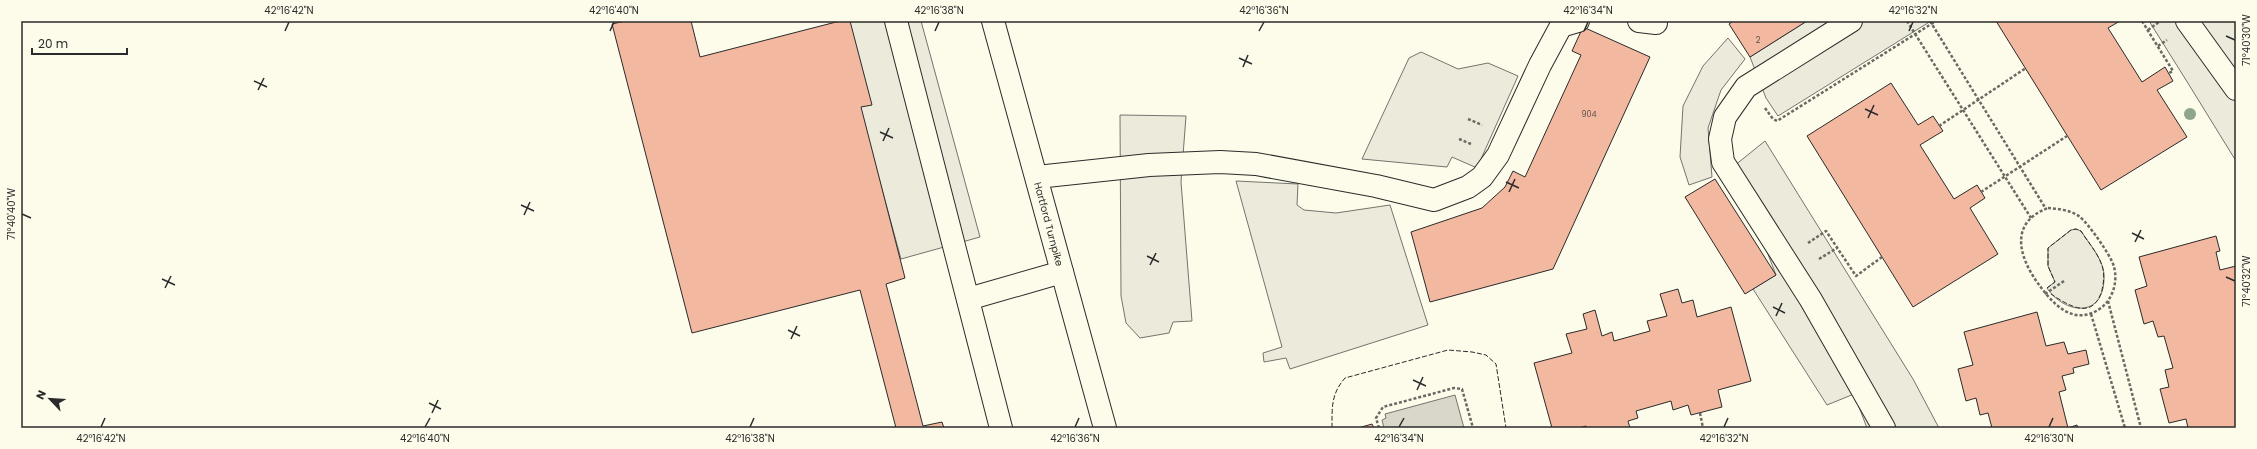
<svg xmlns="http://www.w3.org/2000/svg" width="2257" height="449" viewBox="0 0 2257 449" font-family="Poppins,sans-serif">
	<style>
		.green { fill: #ecebdb; stroke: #74746e }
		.parking { fill: #eceadb; stroke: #74746e }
		.water { fill: #d8d7c9; stroke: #74746e }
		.building { fill: #f2b8a0; stroke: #2b2b2b }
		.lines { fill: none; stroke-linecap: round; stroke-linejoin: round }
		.minor-casing { stroke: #2b2b2b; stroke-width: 24 }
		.major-casing { stroke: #2b2b2b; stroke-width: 24 }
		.path { stroke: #6a6964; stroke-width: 2.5; stroke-dasharray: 3 2; stroke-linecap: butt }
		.minor { stroke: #fdfbea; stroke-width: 22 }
		.major { stroke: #fdfbea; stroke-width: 22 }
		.fence { stroke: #2b2b2b; stroke-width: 1; stroke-dasharray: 5 2; stroke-linecap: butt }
		.tree { fill: #8ea78a }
		.ticks { fill: none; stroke: #2b2b2b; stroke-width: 1.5 }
		.labels { text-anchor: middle; stroke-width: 3; stroke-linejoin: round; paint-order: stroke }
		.number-label { font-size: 8px; fill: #5d4e48 }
		.street-label { font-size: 10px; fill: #2b2b2b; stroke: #fdfbea }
		.neatline { fill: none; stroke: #2b2b2b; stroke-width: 1.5 }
		.ticks-label { font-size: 10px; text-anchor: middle; fill: #2b2b2b }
	</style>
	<rect width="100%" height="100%" fill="#fdfbea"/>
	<path class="green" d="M2076,229L2081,231C2090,245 2105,261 2104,278C2104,319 2064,314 2047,288L2055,282L2048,266V248L2071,230Z"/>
	<g class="parking">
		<polygon points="836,21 921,21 980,237 901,259"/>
		<polygon points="1807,21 1931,21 1778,116 1766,98 1750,57"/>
		<polygon points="2149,21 2236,21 2236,161 2186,80"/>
		<polygon points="1728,38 1745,59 1721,90 1708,128 1712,177 1689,185 1680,157 1683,106 1703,66"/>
		<polygon points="1421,52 1458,69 1488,63 1518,76 1477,168 1452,157 1447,167 1362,159 1409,58"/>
		<polygon points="1120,115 1186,116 1181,182 1192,321 1173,322 1169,333 1140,338 1126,323 1121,296"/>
		<polygon points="1765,141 1913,379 1939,428 1867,428 1854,394 1827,405 1753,289 1776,275 1734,166"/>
		<polygon points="1236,181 1298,184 1297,205 1304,210 1336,213 1390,205 1428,325 1290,369 1286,358 1264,362 1263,353 1282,347"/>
	</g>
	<polygon class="water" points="1455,395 1464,428 1384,428 1382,420 1386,418 1385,414"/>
	<g class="building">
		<polygon points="625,21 691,21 700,57 840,21 850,21 872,105 861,107 905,278 886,284 923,426 942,422 944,428 896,428 860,290 692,333 612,24"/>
		<polygon points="1733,21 1807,21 1750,57 1729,24"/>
		<polygon points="1996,21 2120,21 2108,28 2142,82 2165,67 2173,81 2157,90 2187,137 2101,190"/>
		<polygon points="1583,27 1650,57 1553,269 1430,302 1411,232 1482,208 1505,187 1513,171 1525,177 1581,55 1572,51"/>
		<polygon points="1891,83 1918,125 1933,116 1943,131 1920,145 1954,199 1977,185 1985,198 1970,208 1998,254 1913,307 1807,136"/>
		<polygon points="1715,179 1776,275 1745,294 1685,197"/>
		<polygon points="2216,236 2220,251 2216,252 2220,270 2236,266 2236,428 2188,428 2186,419 2169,423 2160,389 2169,387 2165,370 2173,368 2164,336 2158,337 2153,321 2144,324 2135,290 2147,286 2139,257"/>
		<polygon points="1678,289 1682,303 1693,300 1697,317 1731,307 1751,381 1718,390 1722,407 1691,415 1688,405 1673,410 1671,401 1636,411 1638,418 1628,421 1630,428 1587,428 1586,426 1578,428 1552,428 1534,363 1572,353 1566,334 1587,329 1583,314 1595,310 1602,336 1612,332 1614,341 1650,331 1647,321 1667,316 1660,294"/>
		<polygon points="2037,312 2046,346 2064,342 2068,354 2086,350 2089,364 2073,368 2074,373 2062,376 2066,390 2059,392 2068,428 2077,425 2078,428 1992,428 1988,413 1980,415 1976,398 1966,401 1958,369 1973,365 1964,332"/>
		<polygon points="1372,424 1374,428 1358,428"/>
	</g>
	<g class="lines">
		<defs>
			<g id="minor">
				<polyline points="896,21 1001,428"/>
				<polyline points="1639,21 1656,23"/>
				<polyline points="1851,21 1746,87 1725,117 1720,139 1723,162 1811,300 1884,428"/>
				<polyline points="2187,21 2236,89"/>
				<polyline points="1037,177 1149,165 1220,162 1256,164 1376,186 1434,200 1468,187 1482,177 1498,155 1540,65 1561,26 1578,21"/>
				<polyline points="968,299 1062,272"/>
			</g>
			<polyline id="major" points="993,21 1105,428"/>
		</defs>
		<use href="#minor" class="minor-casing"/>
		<use href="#major" class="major-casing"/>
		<g class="path">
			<polyline points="1907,21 2031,218"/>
			<polyline points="1930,21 2046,209"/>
			<polyline points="2142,21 2173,71 2169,73"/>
			<polyline points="2148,30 2159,22"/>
			<polyline points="2158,46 2167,40"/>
			<polyline points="1765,108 1773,119 1777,121 1936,21"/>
			<polyline points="1468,119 1482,125"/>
			<polyline points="1939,126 2026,68"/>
			<polyline points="1459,139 1471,144"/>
			<polyline points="1981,192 2067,136"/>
			<path d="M2048,208C2059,209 2071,210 2080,217C2088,223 2112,257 2114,267C2118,281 2113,299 2101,308C2073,328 2052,303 2037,282C2018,255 2010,222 2048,208Z"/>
			<polyline points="1808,243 1826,231 1856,276 1882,257"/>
			<polyline points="1819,259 1837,248"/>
			<polyline points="2045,294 2064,281"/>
			<polyline points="2108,301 2141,428"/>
			<polyline points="2091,314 2125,428"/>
			<polyline points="1700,413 1703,428"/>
			<polyline points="1379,428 1376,418 1383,407 1454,388 1462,389 1473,428"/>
		</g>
		<use href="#minor" class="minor"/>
		<use href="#major" class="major"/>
		<g class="fence">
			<path d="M2047,288L2055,282L2048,266V248L2071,230L2076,229L2081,231C2087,241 2097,252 2101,263C2105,272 2104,281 2102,290C2093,321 2069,306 2051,294"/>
			<path d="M1332,428C1332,407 1331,394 1345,378L1448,350L1472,352L1486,355L1496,364L1506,428"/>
		</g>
	</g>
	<circle class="tree" cx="2190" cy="114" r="6"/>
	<path class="ticks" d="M285,31L289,22M610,31L614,22M935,31L939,22M1259,31L1264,22M1584,31L1588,22M1909,31L1913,22M2226,36L2235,40M1239,58L1252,64M1243,67L1248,55M254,81L267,87M258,90L264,78M1865,109L1878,115M1868,118L1874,105M880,132L893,138M883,141L889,128M1506,182L1519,188M1509,192L1515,179M521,205L534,211M22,214L31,218M524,215L530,202M2132,233L2144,239M2135,242L2141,230M1147,256L1159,262M1150,265L1156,253M2226,277L2235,281M162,279L175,285M165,288L171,276M1773,307L1785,313M1776,316L1782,303M788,330L800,336M791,339L797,326M1413,380L1426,386M1417,390L1423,377M429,403L441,409M432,413L438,400M101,427L105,418M425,427L430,418M750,427L754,418M1075,427L1079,418M1399,427L1404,418M1724,427L1728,418M2049,427L2053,418"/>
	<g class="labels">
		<g class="number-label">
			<text x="1758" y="43">2</text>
			<text x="1589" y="117">904</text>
		</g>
		<g class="street-label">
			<text transform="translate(1049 224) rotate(75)" y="4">Hartford Turnpike</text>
		</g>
	</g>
	<rect width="2257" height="449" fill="none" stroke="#fdfbea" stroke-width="44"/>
	<g transform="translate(50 399) rotate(295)" stroke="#fdfbea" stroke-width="3" paint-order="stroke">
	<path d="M0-3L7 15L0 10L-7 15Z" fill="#2b2b2b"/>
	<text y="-6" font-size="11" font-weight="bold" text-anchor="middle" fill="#2b2b2b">N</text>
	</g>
	<path d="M32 48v6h95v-6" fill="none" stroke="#2b2b2b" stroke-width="2"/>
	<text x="38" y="48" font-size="12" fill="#2b2b2b" stroke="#fdfbea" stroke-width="3" paint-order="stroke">20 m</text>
	<rect x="22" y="22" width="2213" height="405" class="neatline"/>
	<g class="ticks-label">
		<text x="289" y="14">42°16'42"N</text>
		<text x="614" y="14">42°16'40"N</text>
		<text x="939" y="14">42°16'38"N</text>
		<text x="1264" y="14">42°16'36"N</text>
		<text x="1588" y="14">42°16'34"N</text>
		<text x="1913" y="14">42°16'32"N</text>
		<text transform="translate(2246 40) rotate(-90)" y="4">71°40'30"W</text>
		<text transform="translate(11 214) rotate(-90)" y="4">71°40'40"W</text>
		<text transform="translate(2246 281) rotate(-90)" y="4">71°40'32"W</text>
		<text x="101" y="442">42°16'42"N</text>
		<text x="425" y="442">42°16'40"N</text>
		<text x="750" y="442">42°16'38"N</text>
		<text x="1075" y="442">42°16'36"N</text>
		<text x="1399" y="442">42°16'34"N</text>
		<text x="1724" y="442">42°16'32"N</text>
		<text x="2049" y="442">42°16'30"N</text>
	</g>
</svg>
